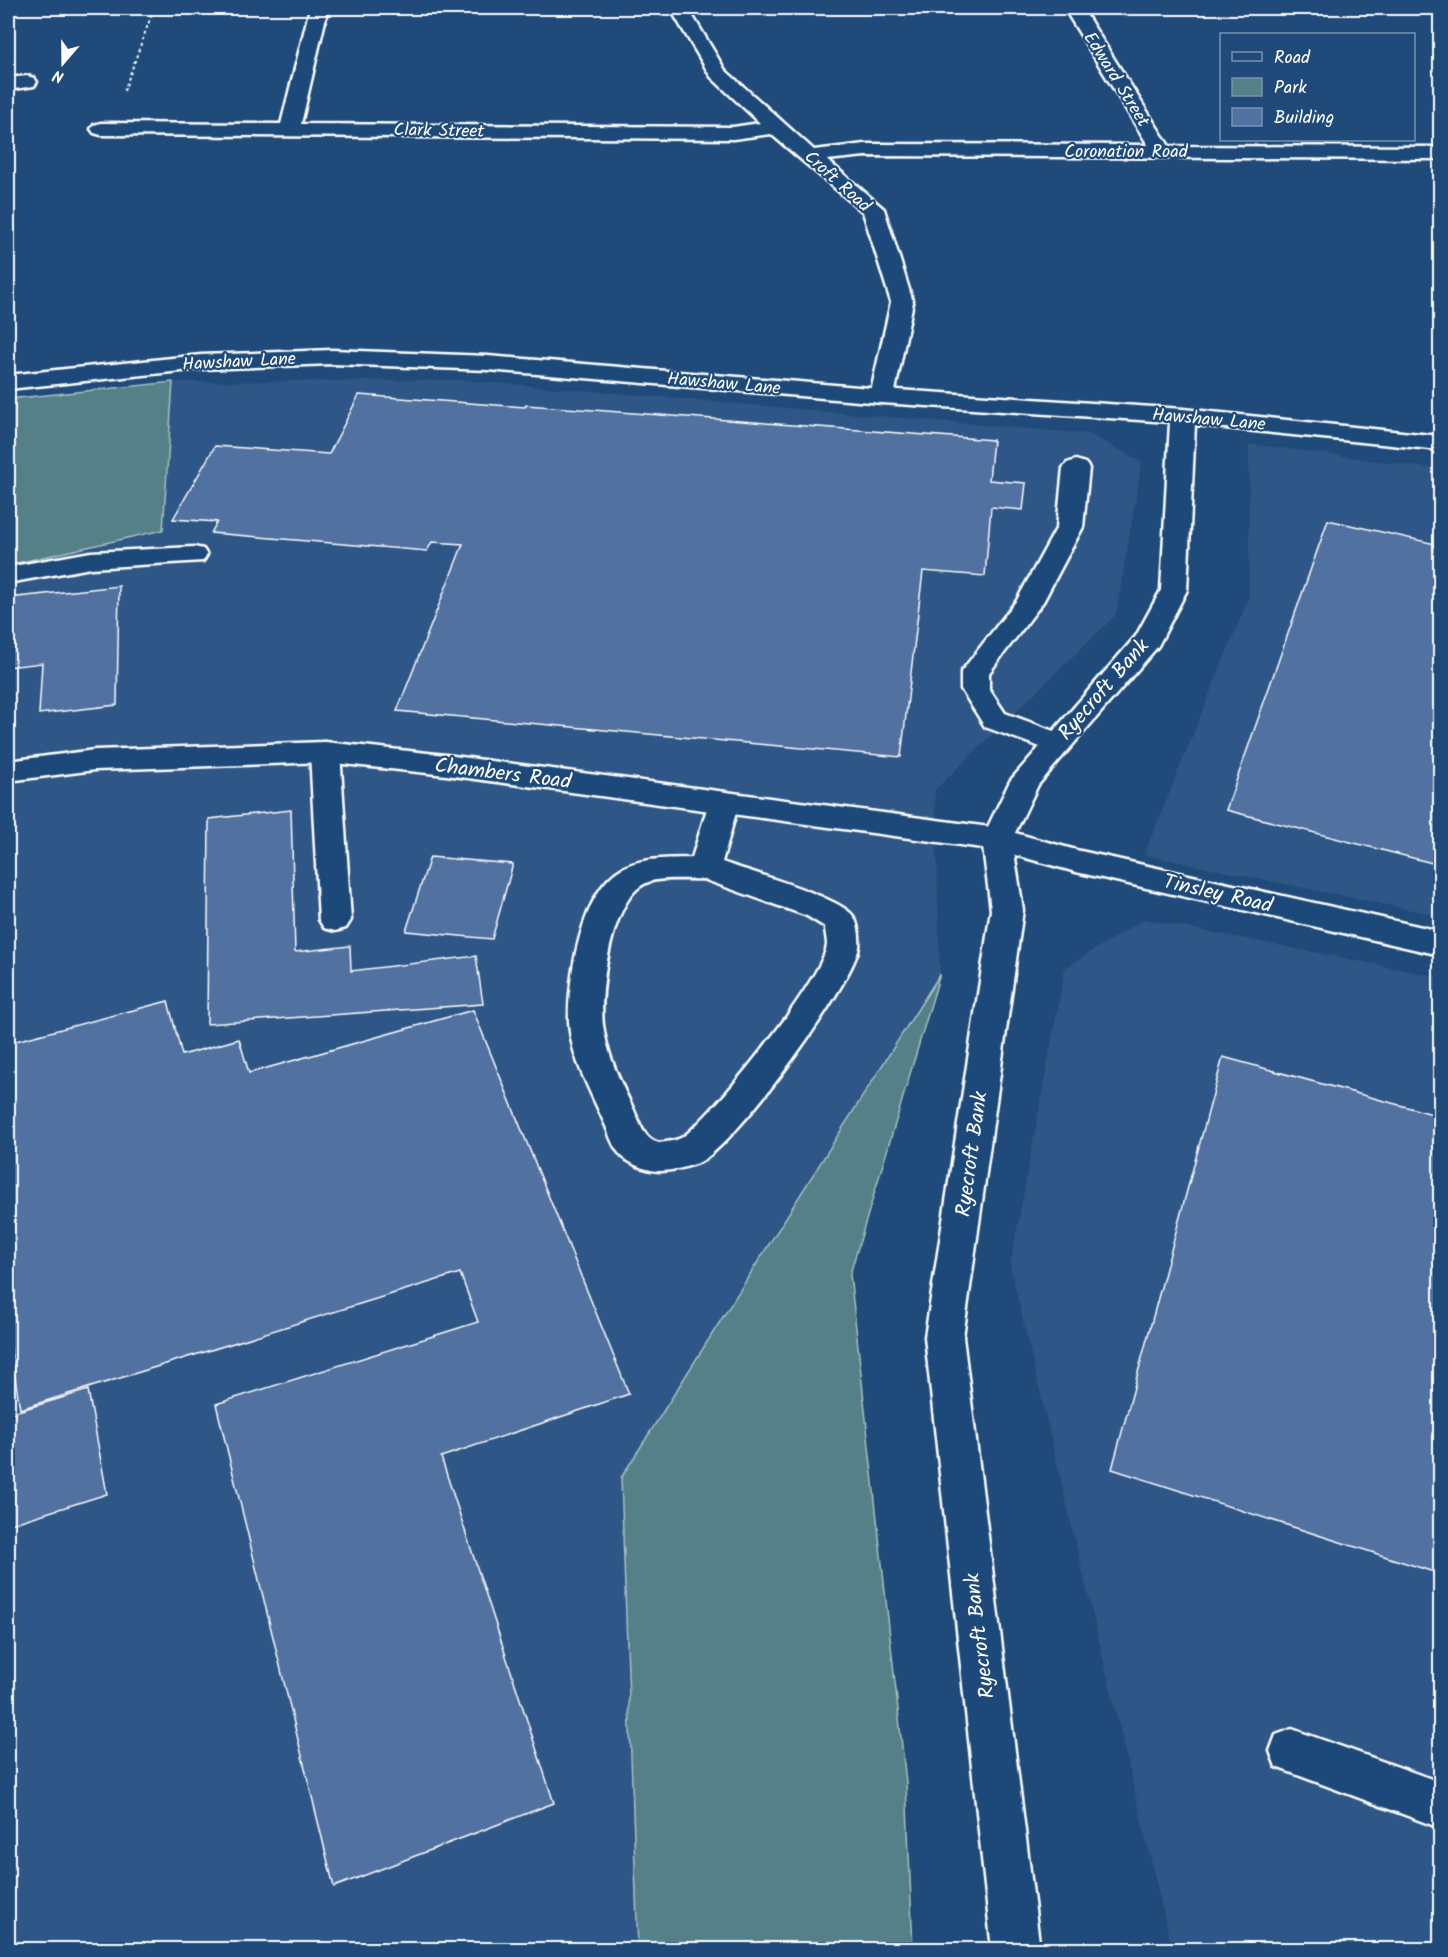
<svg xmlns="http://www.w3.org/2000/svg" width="1448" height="1957" viewBox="0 0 1448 1957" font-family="Kalam,sans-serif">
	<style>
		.built { fill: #2e5686 }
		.green { fill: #568087; stroke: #aac0c3; stroke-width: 1.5 }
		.building { fill: #5171a1; stroke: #fff; stroke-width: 1.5 }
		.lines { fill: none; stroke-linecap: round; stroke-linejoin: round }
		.service-casing { stroke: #fff; stroke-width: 5 }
		.minor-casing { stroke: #fff; stroke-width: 5 }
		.secondary-casing { stroke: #fff; stroke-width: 5 }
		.path { stroke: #fff; stroke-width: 2; stroke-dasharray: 3 3; stroke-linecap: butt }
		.service { fill: #1f4a7a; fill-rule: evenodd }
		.minor { fill: #1f4a7a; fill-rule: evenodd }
		.secondary { fill: #1f4a7a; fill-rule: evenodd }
		.labels { text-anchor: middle; stroke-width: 4.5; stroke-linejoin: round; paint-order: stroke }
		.far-street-label { font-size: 18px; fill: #fff; stroke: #1f4a7a }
		.street-label { font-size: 21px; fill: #fff; stroke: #1f4a7a }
	</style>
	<rect width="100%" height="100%" fill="#1f4a7a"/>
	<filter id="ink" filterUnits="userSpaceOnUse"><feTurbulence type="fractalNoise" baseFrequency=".0167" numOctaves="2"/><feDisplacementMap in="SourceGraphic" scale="12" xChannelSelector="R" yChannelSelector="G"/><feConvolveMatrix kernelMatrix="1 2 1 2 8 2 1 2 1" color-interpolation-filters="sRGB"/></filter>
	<g filter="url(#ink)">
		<g class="built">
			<polygon points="462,380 1089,434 1142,462 1116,615 935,790 940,973 621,1478 638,1949 8,1949 8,565 162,530 173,382"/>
			<polygon points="1249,444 1440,469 1440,916 1144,855 1249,597"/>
			<polygon points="1144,919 1440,977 1440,1949 1172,1949 1010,1266 1065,968"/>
		</g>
		<g class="green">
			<polygon points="173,382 163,530 8,565 8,399"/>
			<polygon points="940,974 850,1274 906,1782 913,1949 638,1949 621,1478"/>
		</g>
		<g class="building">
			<polygon points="359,395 525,407 526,405 993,440 989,480 1026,483 1023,510 991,507 985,576 923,571 901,757 397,711 463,544 432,542 427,551 211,533 217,522 173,519 215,446 329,454"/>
			<polygon points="1328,520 1440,545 1440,865 1226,810"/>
			<polygon points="119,586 117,705 39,714 42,663 8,667 8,598"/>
			<polygon points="291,810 295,952 350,946 351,971 476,956 483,1004 207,1024 209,819"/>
			<polygon points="430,857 513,864 492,939 406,931"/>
			<polygon points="168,1001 182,1055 239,1039 249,1073 473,1010 629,1394 441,1457 554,1803 334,1887 216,1404 478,1322 460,1273 20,1409 8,1332 8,1043"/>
			<polygon points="1223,1057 1440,1116 1440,1574 1112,1469"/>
			<polygon points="88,1390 107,1494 8,1525 8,1414"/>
		</g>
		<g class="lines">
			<defs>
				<g id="service">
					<polygon points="1076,460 1085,463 1089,468 1083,527 1043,602 989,673 989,689 1005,713 1067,736 1072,743 1067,750 1057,753 985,727 961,689 961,672 1017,600 1057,527 1063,468 1067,463"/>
					<polygon points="194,547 203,549 207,555 203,561 91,568 8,583 8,567 91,552"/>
					<polygon points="325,742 335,745 340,752 351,920 346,928 335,931 324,928 319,920 310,752 315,745"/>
					<path d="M724,792L735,795L739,802L722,862C747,871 840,897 853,916C858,922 860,938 859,947C851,987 736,1144 700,1162C689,1167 671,1171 660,1171C646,1171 627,1163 619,1153C612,1145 609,1133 605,1124C591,1092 570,1056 569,1021C568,979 581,892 621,869C641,857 669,859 692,858L709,802L713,795ZM703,879L807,916L825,927C825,932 827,939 827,945C823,979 711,1119 681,1138C675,1141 666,1142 659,1143C643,1139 639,1121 633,1108C620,1082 607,1054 603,1025C599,992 611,901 644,884C659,876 686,880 703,879Z"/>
					<polygon points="1292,1729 1440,1782 1440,1828 1276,1767 1270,1751 1276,1735"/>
				</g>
				<g id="minor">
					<polygon points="310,8 328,8 301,124 733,127 760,123 711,77 670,8 688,8 725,70 814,150 865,144 1148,145 1064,8 1082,8 1169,146 1440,147 1440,159 865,156 827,160 884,209 913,302 894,396 890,401 882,403 874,401 870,396 891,302 863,212 771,134 733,139 101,135 94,133 91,129 94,125 101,123 281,124"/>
					<polygon points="27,76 34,78 37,82 34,86 8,90 8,78"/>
					<polygon points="325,742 446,755 997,828 1076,850 1440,931 1440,955 1076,872 997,850 446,775 325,762 95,770 8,781 8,761 95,750"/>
				</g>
				<polygon id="secondary" points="332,350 488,356 882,389 1183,409 1440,436 1440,450 1195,425 1187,590 1158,646 1038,785 1012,839 1023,910 963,1337 1040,1950 992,1950 925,1337 991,910 982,839 1010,781 1136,636 1161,590 1170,422 882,403 488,370 332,364 201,369 8,389 8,375 201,355"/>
			</defs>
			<use href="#service" class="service-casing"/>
			<use href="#minor" class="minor-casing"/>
			<use href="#secondary" class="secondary-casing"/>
			<polyline class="path" points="124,91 154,8"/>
			<use href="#service" class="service"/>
			<use href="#minor" class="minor"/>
			<use href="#secondary" class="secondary"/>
		</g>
	</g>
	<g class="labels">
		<g class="far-street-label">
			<text transform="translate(1117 79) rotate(58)" y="6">Edward Street</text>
			<text transform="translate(439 130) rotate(1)" y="6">Clark Street</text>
			<text x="1126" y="157">Coronation Road</text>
			<text transform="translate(838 181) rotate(42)" y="6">Croft Road</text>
			<text transform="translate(239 361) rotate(-3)" y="6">Hawshaw Lane</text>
			<text transform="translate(724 383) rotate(5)" y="6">Hawshaw Lane</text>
			<text transform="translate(1209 419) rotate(5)" y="6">Hawshaw Lane</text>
		</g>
		<g class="street-label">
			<text transform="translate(1103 689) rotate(-49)" y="7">Ryecroft Bank</text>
			<text transform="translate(503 773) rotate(7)" y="7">Chambers Road</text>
			<text transform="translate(1218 893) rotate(13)" y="7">Tinsley Road</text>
			<text transform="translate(971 1154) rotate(-82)" y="7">Ryecroft Bank</text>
			<text transform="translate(979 1636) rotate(-97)" y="7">Ryecroft Bank</text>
		</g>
	</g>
	<rect width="1448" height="1957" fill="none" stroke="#1f4a7a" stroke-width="30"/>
	<rect x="15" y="15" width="1418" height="1927" fill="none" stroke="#fff" stroke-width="2" filter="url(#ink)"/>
	<rect x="1220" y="33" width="195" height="108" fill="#1f4a7a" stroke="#7992af" stroke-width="1.5"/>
	<rect x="1232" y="52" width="30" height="9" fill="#1f4a7a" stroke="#7992af" stroke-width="1.5"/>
	<text x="1274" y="63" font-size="18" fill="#ffffff">Road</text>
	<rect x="1232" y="78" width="30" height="18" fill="#568087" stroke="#7992af" stroke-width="1.5"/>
	<text x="1274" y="93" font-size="18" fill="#ffffff">Park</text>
	<rect x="1232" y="108" width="30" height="18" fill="#5171a1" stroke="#7992af" stroke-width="1.5"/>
	<text x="1274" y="123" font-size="18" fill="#ffffff">Building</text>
	<g transform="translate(63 63) rotate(200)" stroke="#1f4a7a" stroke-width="4.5" paint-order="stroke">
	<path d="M0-4.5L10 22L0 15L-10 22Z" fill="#ffffff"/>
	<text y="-9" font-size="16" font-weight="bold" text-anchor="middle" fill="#ffffff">N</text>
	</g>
</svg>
